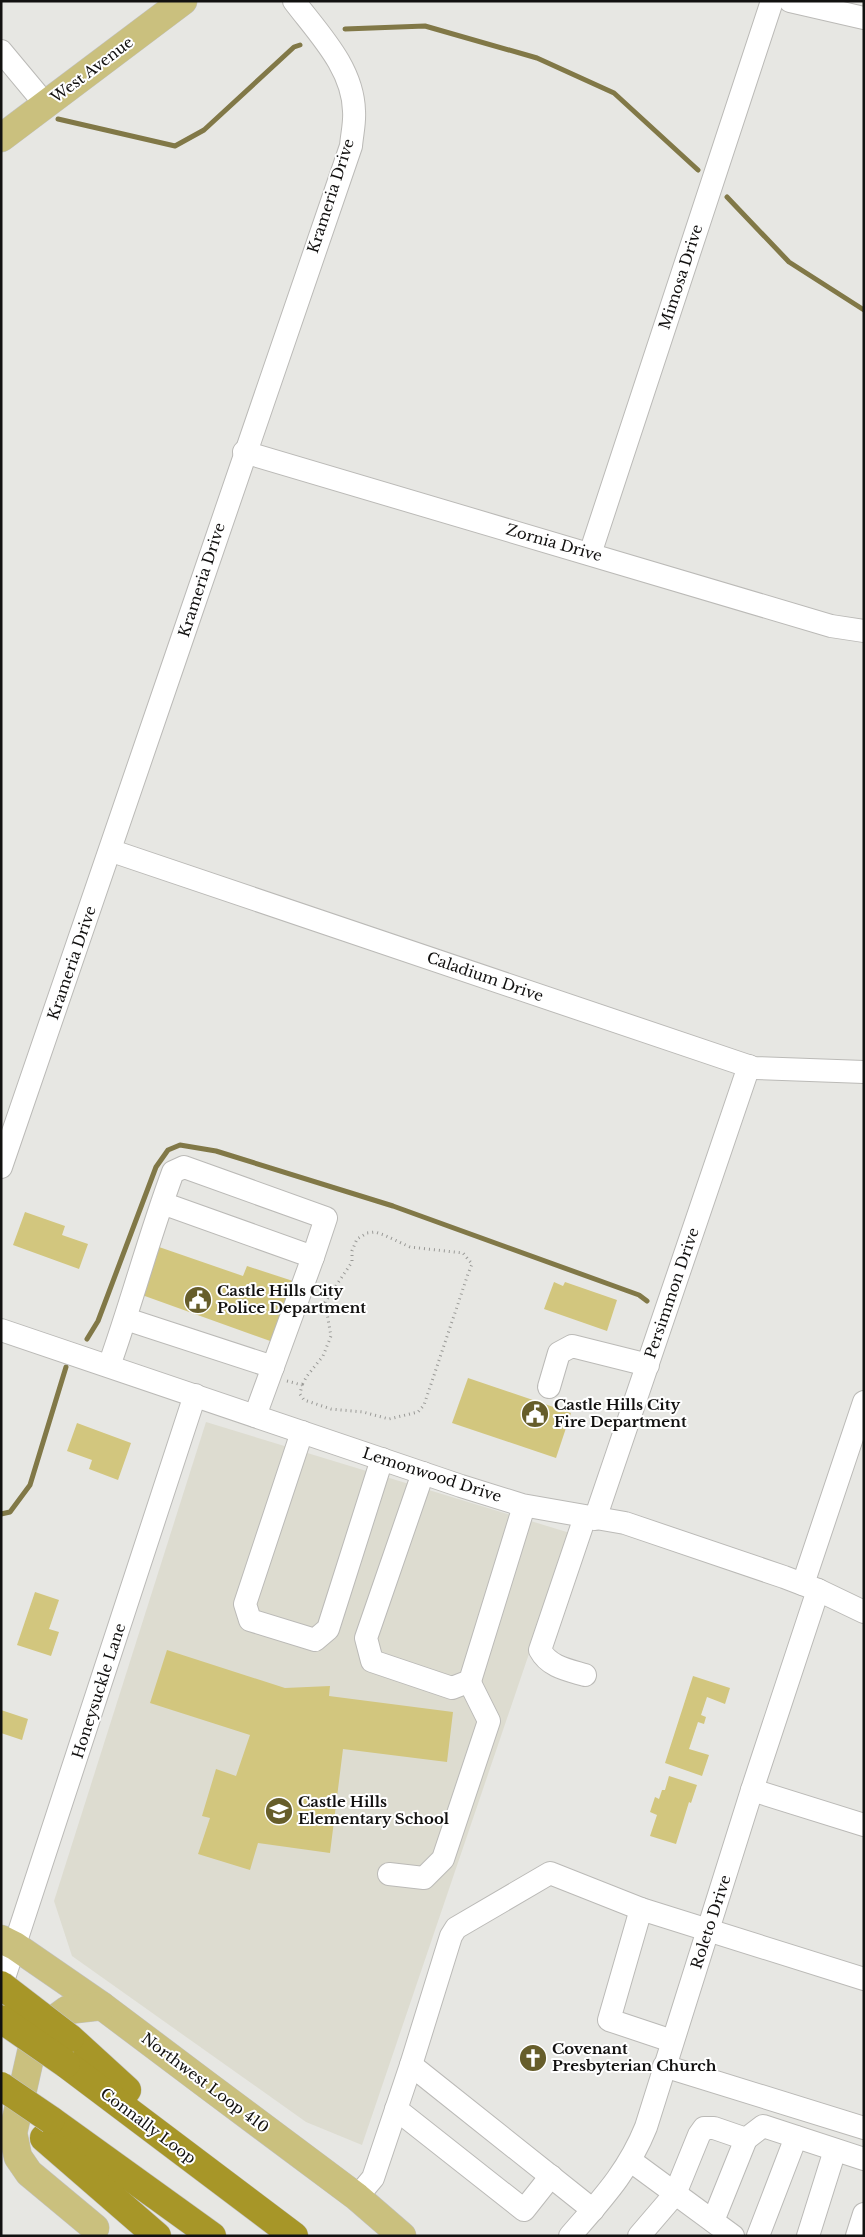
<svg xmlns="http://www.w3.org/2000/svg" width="865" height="2237" viewBox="0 0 865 2237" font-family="'Libre Baskerville',serif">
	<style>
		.built { fill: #dddcd0 }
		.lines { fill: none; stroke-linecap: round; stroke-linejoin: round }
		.stream { stroke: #817847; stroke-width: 5 }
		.building { fill: #d2c67e }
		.minor-casing { stroke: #bbbab7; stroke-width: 24 }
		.major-casing { stroke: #c1c1c1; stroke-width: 29 }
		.highway-casing { stroke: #c1c1c1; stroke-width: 29 }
		.path { stroke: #999996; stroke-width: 3; stroke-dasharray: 1 4; stroke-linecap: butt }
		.minor { stroke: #fff; stroke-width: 22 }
		.major { stroke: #cac07e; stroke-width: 28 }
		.highway { stroke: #a79628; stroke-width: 28 }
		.highway-bridge-casing { stroke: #c1c1c1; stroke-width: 29; stroke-linecap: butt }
		.highway-bridge { stroke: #a79628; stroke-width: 28 }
		.labels { text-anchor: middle; stroke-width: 4; stroke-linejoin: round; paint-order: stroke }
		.street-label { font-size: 15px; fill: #121110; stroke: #fff }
		.poi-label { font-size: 15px; font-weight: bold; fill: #121110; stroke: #fff; text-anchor: start }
	</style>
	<rect width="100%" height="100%" fill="#e7e7e3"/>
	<polygon class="built" points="206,1422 570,1533 362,2145 306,2122 72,1956 54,1901"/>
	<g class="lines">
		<g class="stream">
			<polyline points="345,29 425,26 537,58 614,93 698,170"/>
			<polyline points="58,119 175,146 204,130 294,47 300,45"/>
			<polyline points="727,197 789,262 864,310"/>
			<polyline points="87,1339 98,1321 156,1167 168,1150 180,1145 216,1151 393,1206 639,1295 647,1301"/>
			<polyline points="1,1514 10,1512 30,1485 66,1367"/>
		</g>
	</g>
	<g class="building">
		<polygon points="25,1212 65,1226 62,1235 88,1244 79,1269 13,1245"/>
		<polygon points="159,1247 243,1276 247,1266 293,1281 273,1342 142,1295"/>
		<polygon points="554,1282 563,1286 565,1282 617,1300 607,1331 544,1309"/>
		<polygon points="468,1378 571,1413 556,1458 452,1423"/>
		<polygon points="77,1423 131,1443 118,1480 89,1469 92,1460 67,1451"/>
		<polygon points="35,1592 59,1600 49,1629 59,1632 51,1656 17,1645"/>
		<polygon points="167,1650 285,1688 330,1686 329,1696 453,1712 447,1762 343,1749 330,1853 258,1843 250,1870 198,1854 210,1818 202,1816 216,1769 236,1776 250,1735 150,1703"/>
		<polygon points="693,1676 730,1688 725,1704 707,1697 701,1715 706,1717 704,1724 698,1722 689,1749 709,1755 702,1776 665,1763"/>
		<polygon points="1,1710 28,1719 22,1740 1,1733"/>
		<polygon points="669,1776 697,1785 691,1803 689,1802 676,1844 650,1836 657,1815 650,1812 655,1797 659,1799 662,1790 665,1790"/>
	</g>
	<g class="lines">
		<defs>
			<g id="minor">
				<polyline points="790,1 864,18"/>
				<polyline points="1,51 46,105"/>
				<polyline points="244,452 831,626 864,631"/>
				<polyline points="590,554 772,1"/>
				<polyline points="112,851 754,1068 864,1072"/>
				<path d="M1,1167C120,827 232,486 351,146C352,134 355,122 354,111C353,68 319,34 294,1"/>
				<polyline points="126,1319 273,1367"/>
				<polyline points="1,1330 461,1486 522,1505 625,1523 784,1577 818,1590 864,1612"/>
				<path d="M109,1366C132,1302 149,1236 173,1172L184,1167L326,1218L313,1257L162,1203"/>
				<polyline points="549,1387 559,1353 572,1346 648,1365"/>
				<polyline points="255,1416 313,1257"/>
				<polyline points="302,1432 245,1604 250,1620 315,1640 328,1629 382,1459"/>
				<polyline points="423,1473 366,1638 372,1661 452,1688 470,1681 524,1506"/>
				<path d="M585,1517L540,1650C549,1667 568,1670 585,1675"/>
				<polyline points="595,1519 749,1066"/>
				<polyline points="803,1584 864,1402"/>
				<polyline points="752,1790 864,1825"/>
				<polyline points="389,1874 424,1878 443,1859 489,1721 469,1681"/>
				<polyline points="1,1987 195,1395"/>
				<polyline points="672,2041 609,2020 641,1909 864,1979"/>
				<polyline points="411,2065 451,1936 456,1928 550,1873 641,1909"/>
				<polyline points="664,2066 864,2128"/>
				<polyline points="396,2109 524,2210 551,2176"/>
				<polyline points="631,2161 733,2236"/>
				<polyline points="357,2197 373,2178 411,2065 593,2210"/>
				<polyline points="713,2221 746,2139"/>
				<path d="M570,2236C601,2200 628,2172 646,2127L752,1790L818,1590"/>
				<polyline points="639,2236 675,2194 699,2135 704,2128 714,2128 746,2139 763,2126 864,2159"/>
				<polyline points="758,2236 796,2137"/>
				<polyline points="808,2236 835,2150"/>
				<polyline points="857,2236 864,2214"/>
			</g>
			<g id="major">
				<polyline points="1,138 183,1"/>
				<polyline points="1,1939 15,1946 102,2006 207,2085 357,2197 402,2236"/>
				<polyline points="95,2228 29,2173 18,2157 13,2133 31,2053 41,2029 67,2010 102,2006"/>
			</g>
			<g id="highway">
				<polyline points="70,2038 127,2090"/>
				<polyline points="66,2064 294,2236"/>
				<polyline points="51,2120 212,2236"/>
				<polyline points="44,2138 157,2236"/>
			</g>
		</defs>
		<use href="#minor" class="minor-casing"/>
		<use href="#major" class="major-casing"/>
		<use href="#highway" class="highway-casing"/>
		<polyline class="path" points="287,1381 302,1385 300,1394 304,1400 331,1409 363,1412 389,1419 418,1412 424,1405 468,1274 472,1264 463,1253 410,1247 384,1235 375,1232 367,1233 357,1239 352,1251 352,1262 325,1302 331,1336 323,1356 307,1376 302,1385"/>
		<use href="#minor" class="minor"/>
		<use href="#major" class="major"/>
		<use href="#highway" class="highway"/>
		<defs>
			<g id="highway-bridge">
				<polyline points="1,1985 70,2038"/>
				<polyline points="1,2019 66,2064"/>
				<polyline points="1,2086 51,2120"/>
			</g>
		</defs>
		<use href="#highway-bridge" class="highway-bridge-casing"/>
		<use href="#highway-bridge" class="highway-bridge"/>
	</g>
	<defs>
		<symbol id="civic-disc" viewBox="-11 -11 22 22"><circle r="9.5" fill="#665d2a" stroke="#fff"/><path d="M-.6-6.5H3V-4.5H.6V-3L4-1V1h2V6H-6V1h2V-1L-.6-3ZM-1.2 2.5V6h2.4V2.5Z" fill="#fff"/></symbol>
		<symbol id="school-disc" viewBox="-11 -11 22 22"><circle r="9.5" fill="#665d2a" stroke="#fff"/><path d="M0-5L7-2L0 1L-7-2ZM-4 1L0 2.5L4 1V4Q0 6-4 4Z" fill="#fff"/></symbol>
		<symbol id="church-disc" viewBox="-11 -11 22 22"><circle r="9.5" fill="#665d2a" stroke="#fff"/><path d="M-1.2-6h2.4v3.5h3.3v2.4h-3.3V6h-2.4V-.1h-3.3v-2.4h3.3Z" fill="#fff"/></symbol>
	</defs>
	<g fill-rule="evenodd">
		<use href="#civic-disc" x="182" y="1284" width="32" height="32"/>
		<use href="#civic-disc" x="519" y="1398" width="32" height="32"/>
		<use href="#school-disc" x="263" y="1795" width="32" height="32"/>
		<use href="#church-disc" x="517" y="2042" width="32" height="32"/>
	</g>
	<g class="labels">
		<g class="street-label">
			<text transform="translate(92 70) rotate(-37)" y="5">West Avenue</text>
			<text transform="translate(331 196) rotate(-72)" y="5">Krameria Drive</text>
			<text transform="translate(681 277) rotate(-72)" y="5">Mimosa Drive</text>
			<text transform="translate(554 543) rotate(16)" y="5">Zornia Drive</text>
			<text transform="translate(202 580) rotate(-72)" y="5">Krameria Drive</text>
			<text transform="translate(72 963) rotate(-71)" y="5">Krameria Drive</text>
			<text transform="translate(485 977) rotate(19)" y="5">Caladium Drive</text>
			<text transform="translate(672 1293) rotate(-71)" y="5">Persimmon Drive</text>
			<text transform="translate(432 1475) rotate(18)" y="5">Lemonwood Drive</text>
			<text transform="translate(99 1691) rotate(-72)" y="5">Honeysuckle Lane</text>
			<text transform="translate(711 1922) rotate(-72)" y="5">Roleto Drive</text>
			<text transform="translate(205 2083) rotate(37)" y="5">Northwest Loop 410</text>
			<text transform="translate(148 2126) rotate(37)" y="5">Connally Loop</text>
		</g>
		<g class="poi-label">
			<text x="217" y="1296">Castle Hills City<tspan x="217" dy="17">Police Department</tspan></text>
			<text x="554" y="1410">Castle Hills City<tspan x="554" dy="17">Fire Department</tspan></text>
			<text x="298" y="1807">Castle Hills<tspan x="298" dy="17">Elementary School</tspan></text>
			<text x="552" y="2054">Covenant<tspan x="552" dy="17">Presbyterian Church</tspan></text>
		</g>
	</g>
	<rect width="865" height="2237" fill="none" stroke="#121110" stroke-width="5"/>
</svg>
